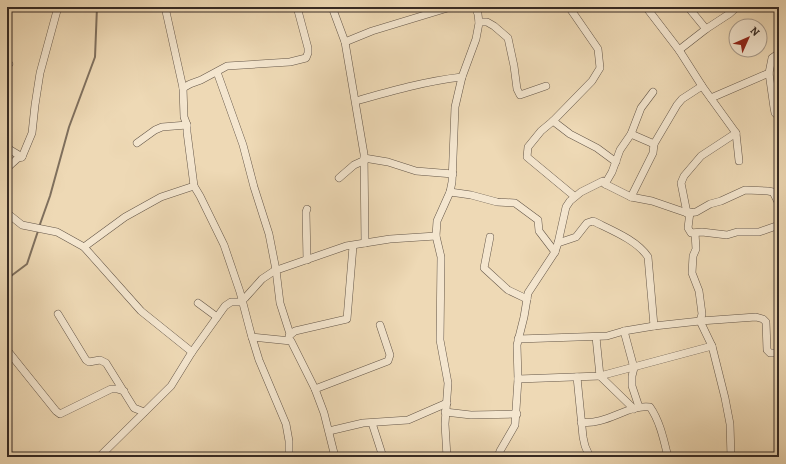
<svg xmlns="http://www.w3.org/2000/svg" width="786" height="464" viewBox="0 0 786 464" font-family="Alegreya,serif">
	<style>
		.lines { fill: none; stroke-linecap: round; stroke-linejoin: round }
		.stream { stroke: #7f705e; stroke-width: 2 }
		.minor-casing { stroke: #645648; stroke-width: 8 }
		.minor { stroke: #f4e6cf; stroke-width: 7 }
	</style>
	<rect width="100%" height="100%" fill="#eed9b5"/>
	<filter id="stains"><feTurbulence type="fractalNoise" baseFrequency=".005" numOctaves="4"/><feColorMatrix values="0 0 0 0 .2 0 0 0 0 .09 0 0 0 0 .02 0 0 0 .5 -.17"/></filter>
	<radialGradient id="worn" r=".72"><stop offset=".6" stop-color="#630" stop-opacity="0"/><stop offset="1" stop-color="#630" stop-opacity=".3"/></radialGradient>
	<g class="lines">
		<g class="stream">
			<polyline points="39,227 50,196 69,127 95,57 97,7"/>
			<polyline points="7,279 27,264 38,231"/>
		</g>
		<defs>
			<g id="minor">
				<polyline points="165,7 183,88 184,117 187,125 187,132 194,186 200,196 224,245 240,292 251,334 259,360 286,424 289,441 289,457"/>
				<polyline points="332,7 345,42 364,154 365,243"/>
				<polyline points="569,7 598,49 600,68 592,81 553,121 541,131 528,147 527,157 574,196"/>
				<polyline points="646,7 679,50 702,86 736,133 739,161"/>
				<polyline points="479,22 487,22 494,26 508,38 514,66 517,89 520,95 546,86"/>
				<polyline points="706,29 729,14 737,7"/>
				<polyline points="345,42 372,31 451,7"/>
				<polyline points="679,50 706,29 688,7"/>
				<polyline points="779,53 772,58 769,73 774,108 775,113 779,117"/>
				<polyline points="7,62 9,64"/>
				<polyline points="217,72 243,145 254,187 269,234 276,270 280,303 290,334"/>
				<polyline points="183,88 190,84 201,80 227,66 290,62 306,58 308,53 308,48 297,7"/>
				<polyline points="711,98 769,73"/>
				<path d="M356,101C391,91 426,81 462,77"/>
				<polyline points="553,121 570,134 597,148 616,162"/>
				<polyline points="631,134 654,144 677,105 682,99 702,86"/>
				<polyline points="137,143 155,130 162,127 187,125"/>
				<polyline points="7,148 22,157"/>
				<polyline points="364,158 388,162 416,171 453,174"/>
				<polyline points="7,168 18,158 22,157 32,133 35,105 40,73 58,7"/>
				<polyline points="339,178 354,165 365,160"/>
				<polyline points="605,184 631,197 652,201 687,213 696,212 710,204 721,201 745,190 768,191 773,192 779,204"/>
				<polyline points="450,192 471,195 497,202 515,203 538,220 539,231 555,252"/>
				<polyline points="631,197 653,153 654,144"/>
				<polyline points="690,212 688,228 691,233 702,232 727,235 737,232 759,232 779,225"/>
				<polyline points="7,213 22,225 57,232 84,247 141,311 192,352"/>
				<polyline points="687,213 681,183 684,176 701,156 736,133"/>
				<polyline points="695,233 696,249 693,256 692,273 699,291 702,314 700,321 712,346 725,398 730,424 731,457"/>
				<polyline points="490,237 484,268 508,290 527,299"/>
				<path d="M558,243L576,237L587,223L593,221C611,230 637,240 648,257L654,326"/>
				<polyline points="84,247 125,217 161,197 194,186"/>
				<polyline points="307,260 306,212 307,209"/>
				<polyline points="198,303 217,317"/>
				<polyline points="58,314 86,360 89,362 100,360 106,363 134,408 144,412"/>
				<polyline points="624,331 634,368 632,376 632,386 639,407"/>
				<polyline points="252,337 291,341 315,389 324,413 335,457"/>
				<polyline points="596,337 600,376 634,409"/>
				<polyline points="289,338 289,336 295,331 347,319 353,246"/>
				<polyline points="518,339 607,336 624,331 654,326 700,321 756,317 763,319 766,322 767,350 770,353 779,353"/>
				<polyline points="7,350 56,411 60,414 111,389 117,389 124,391"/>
				<polyline points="577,377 583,437 585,446 589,455"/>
				<polyline points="518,379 600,376 712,346"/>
				<polyline points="315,389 388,361 390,355 380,325"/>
				<polyline points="445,412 471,415 517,414"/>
				<path d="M581,422C606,426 628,404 650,407C660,421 664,441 668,457"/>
				<polyline points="372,423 383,457"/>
				<polyline points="329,431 363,423 408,420 447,403"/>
				<polyline points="99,457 171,386 192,352 225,306 231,302 240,302 245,298 262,279 274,271 346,246 390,239 436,236"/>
				<polyline points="274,457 284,457"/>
				<polyline points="447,457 445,424 448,383 440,340 441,257 436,236 437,221 450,192 452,182 455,107 462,77 476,39 479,23 478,14 475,7"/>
				<polyline points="498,457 500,451 515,425 518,379 517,345 524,317 528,293 555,252 558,243 566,207 570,201 581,192 603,181 605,184 612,172 620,150 631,134 641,108 653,92"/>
			</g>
		</defs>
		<use href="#minor" class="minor-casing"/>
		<use href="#minor" class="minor"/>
	</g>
	<rect width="786" height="464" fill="none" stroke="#eed9b5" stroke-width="24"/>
	<rect x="8" y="8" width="770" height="448" fill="none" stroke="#362a24" stroke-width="2"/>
	<rect x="12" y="12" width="762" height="440" fill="none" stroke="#362a24"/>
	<g transform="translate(748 38) rotate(45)"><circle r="19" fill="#f4e6cf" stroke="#a89b8b"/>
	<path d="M0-3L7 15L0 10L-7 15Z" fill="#8f2418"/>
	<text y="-6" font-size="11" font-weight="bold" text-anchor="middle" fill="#362a24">N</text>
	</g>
	<rect width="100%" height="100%" filter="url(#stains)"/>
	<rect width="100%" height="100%" fill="url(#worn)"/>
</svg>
